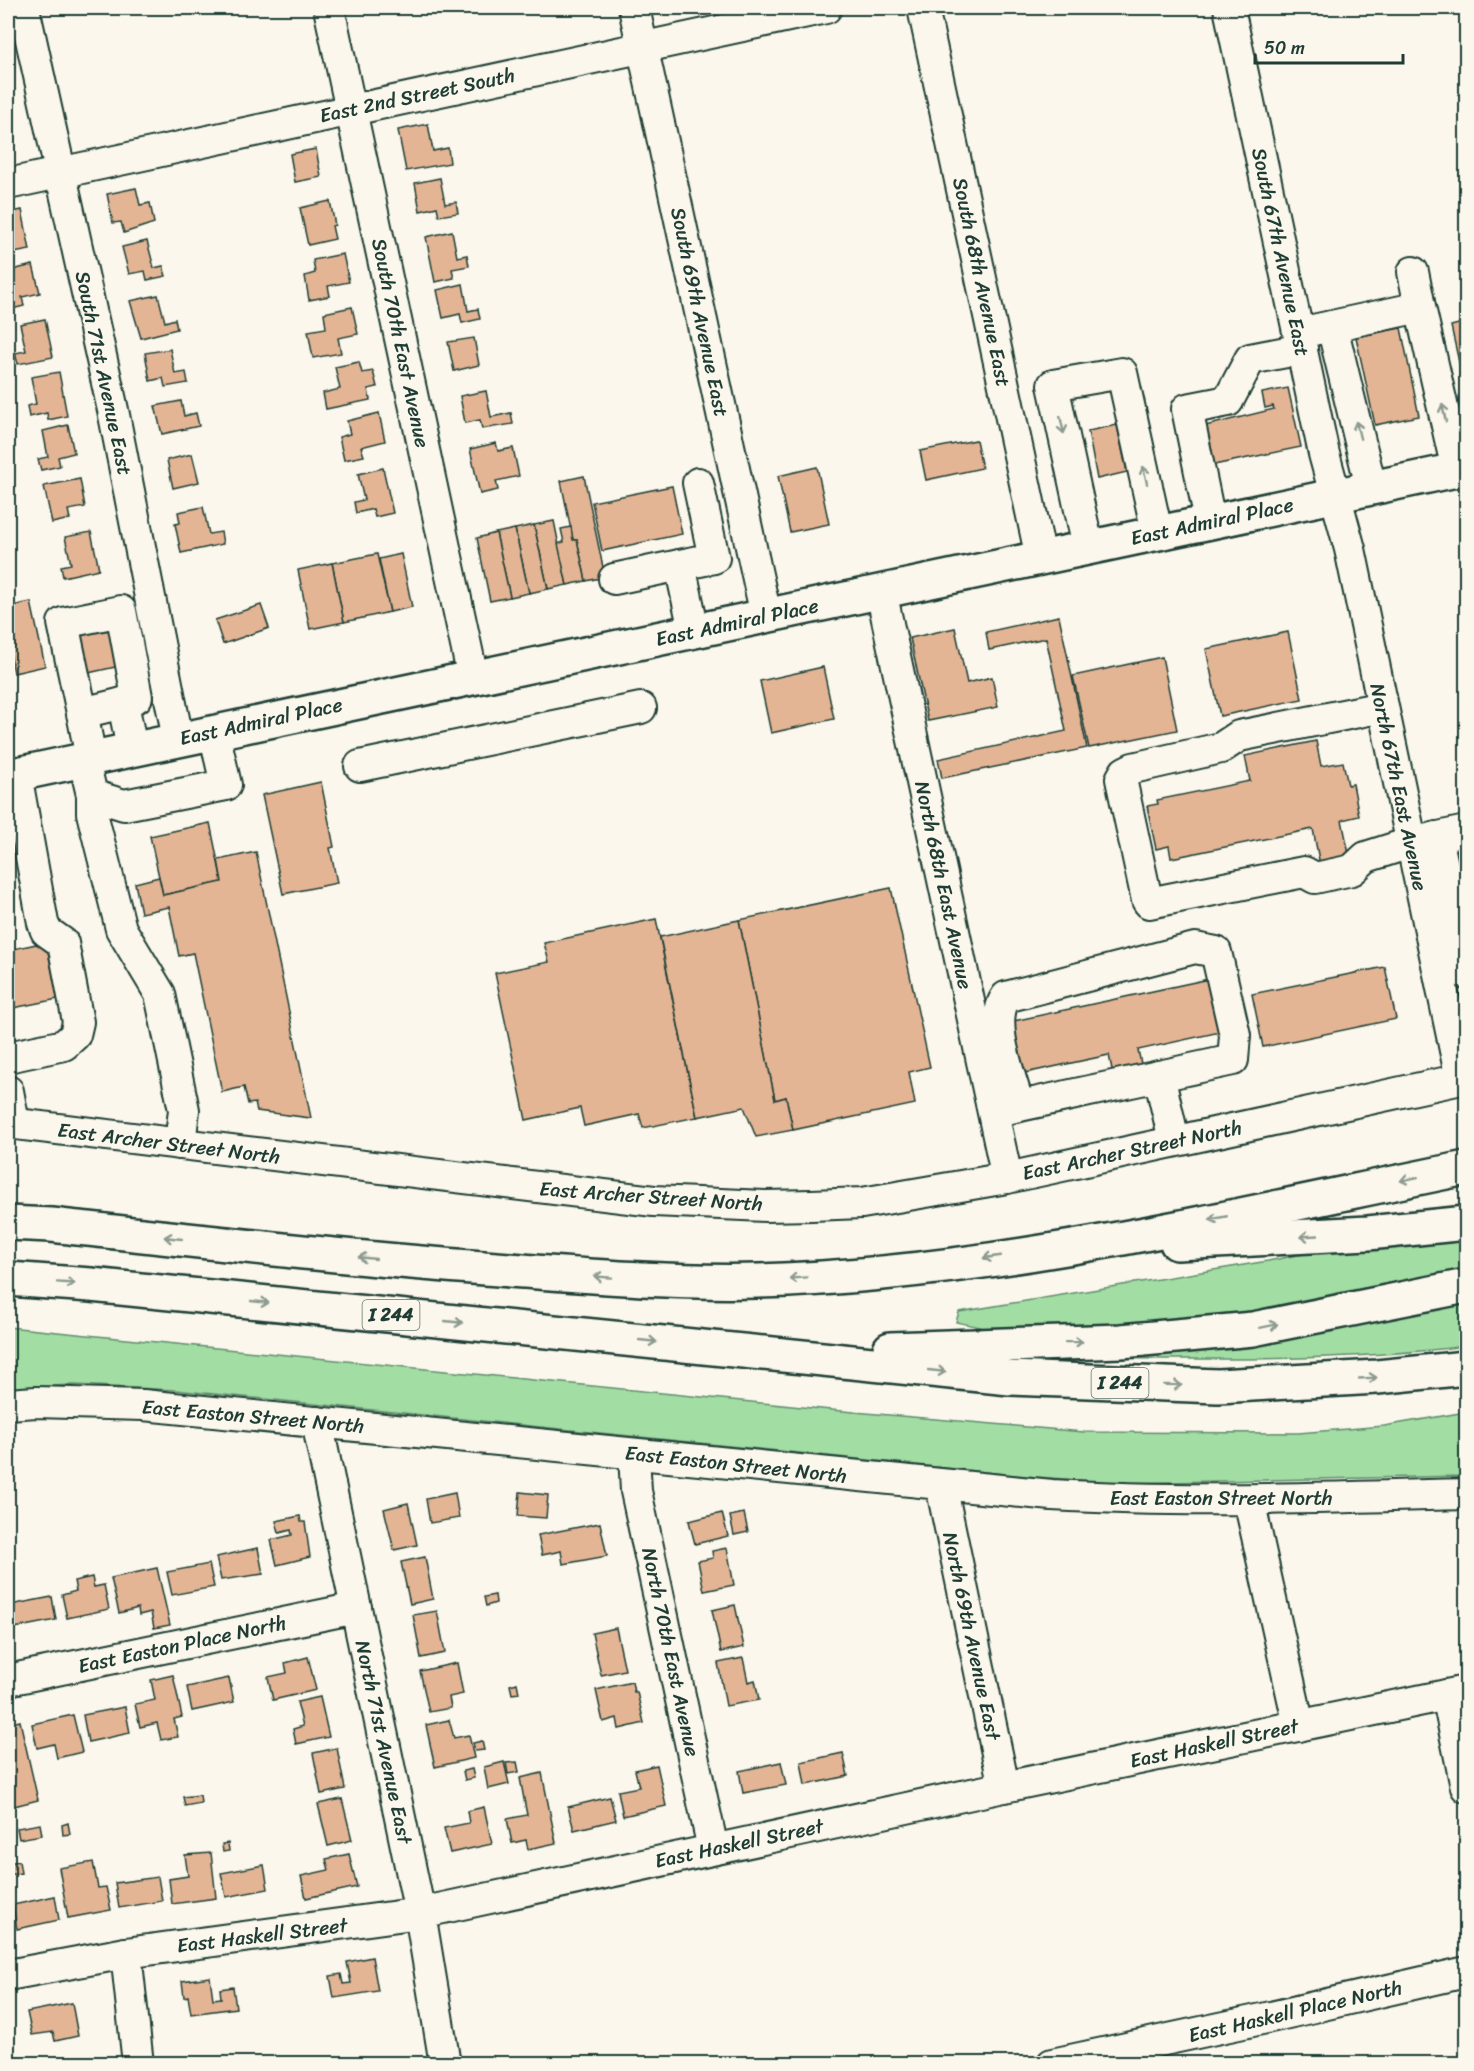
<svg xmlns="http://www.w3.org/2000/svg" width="1474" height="2071" viewBox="0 0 1474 2071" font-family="Sriracha,sans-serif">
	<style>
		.green { fill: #a2dda4; stroke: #608d6c; stroke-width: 1.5 }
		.building { fill: #e3b594; stroke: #1f3d34; stroke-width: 1.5 }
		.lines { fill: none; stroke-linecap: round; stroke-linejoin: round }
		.minor-casing { stroke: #1f3d34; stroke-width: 34 }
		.major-casing { stroke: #1f3d34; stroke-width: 38 }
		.highway-casing { stroke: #1f3d34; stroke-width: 38 }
		.minor { stroke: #fbf7ec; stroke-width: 30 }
		.major { stroke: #fbf7ec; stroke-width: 33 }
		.highway { stroke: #fbf7ec; stroke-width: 33 }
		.oneway { stroke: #8d9a90 }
		.labels { text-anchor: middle; stroke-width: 4.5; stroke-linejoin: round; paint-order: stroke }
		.shield { fill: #fbf7ec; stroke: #61756b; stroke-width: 1.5 }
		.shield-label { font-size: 18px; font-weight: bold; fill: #1f3d34 }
		.street-label { font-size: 20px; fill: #1f3d34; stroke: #fbf7ec }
	</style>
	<rect width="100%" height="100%" fill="#fbf7ec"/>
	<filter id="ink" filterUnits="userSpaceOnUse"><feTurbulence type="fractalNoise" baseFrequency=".0167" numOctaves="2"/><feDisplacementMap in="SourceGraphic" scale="12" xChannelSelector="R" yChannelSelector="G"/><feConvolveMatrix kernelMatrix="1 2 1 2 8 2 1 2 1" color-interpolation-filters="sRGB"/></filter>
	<g filter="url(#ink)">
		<g class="green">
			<polygon points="1466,1237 1466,1278 1253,1318 1004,1332 956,1322 959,1312 1268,1261 1363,1242"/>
			<path d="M1466,1303V1346C1333,1363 1199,1359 1065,1358L1313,1333Z"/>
			<polygon points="8,1327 831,1410 1084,1432 1298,1433 1384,1426 1466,1412 1466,1476 1121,1483 1036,1477 175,1390 74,1385 8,1388"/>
		</g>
		<g class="building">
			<polygon points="428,124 433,151 448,148 450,163 406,171 398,130"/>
			<polygon points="316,149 321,177 295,182 290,154"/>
			<polygon points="440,178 445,204 456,202 458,213 439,216 437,207 420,211 415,183"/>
			<polygon points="136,188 140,205 150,203 154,223 124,233 121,222 113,223 107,194"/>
			<polygon points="330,201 335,225 332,226 335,239 308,245 300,208"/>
			<polygon points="22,210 30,250 8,254 8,213"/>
			<polygon points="452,231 457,257 467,255 469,266 452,269 454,278 435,282 426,237"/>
			<polygon points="147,241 154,268 163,266 166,276 147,280 145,271 129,274 122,247"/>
			<polygon points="343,254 349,282 328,286 330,296 309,300 305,276 315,273 313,260"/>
			<polygon points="33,265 40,293 22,297 24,306 8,310 8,290 12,289 8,271"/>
			<polygon points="463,284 468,311 478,309 480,319 462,323 460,314 443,318 437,290"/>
			<polygon points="158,295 165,322 175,319 177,329 141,338 130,301"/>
			<polygon points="352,307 358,334 338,338 341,353 313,358 308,331 326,328 324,313"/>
			<polygon points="45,319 53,357 18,364 15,353 26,351 20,324"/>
			<polygon points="1466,322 1466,375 1462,376 1451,326"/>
			<polygon points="1401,328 1419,416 1375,425 1356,337"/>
			<polygon points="474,338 479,365 454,371 448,342"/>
			<polygon points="170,349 175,374 186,372 188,383 165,387 163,378 150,381 145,353"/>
			<polygon points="359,362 362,373 373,371 377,387 368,389 370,400 326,409 323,393 340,389 335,367"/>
			<polygon points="59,372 67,416 48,420 47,413 29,417 27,406 36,404 31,377"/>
			<polygon points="1288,388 1301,447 1209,466 1201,427 1274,409 1273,406 1265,408 1262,393"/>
			<polygon points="486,391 491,417 511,413 513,424 482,429 480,420 465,423 460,396"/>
			<polygon points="181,401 184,416 196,413 199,426 162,434 155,406"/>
			<polygon points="379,413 385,441 361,447 364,456 344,460 339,437 350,434 347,421"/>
			<polygon points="68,425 74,453 58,457 60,466 41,470 38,459 48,457 43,431"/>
			<polygon points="1117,425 1127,472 1097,479 1088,431"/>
			<polygon points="976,440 982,468 926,480 920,451"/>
			<polygon points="496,443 498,451 513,448 519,476 496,481 498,490 480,494 470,449"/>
			<polygon points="192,454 199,482 173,488 167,460"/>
			<polygon points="817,467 829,524 790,532 778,476"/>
			<polygon points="383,468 393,513 375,517 373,509 356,513 354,502 364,500 358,474"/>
			<polygon points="584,476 605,577 586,581 577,540 573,540 561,481"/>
			<polygon points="80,479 85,507 68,510 70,519 52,523 44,486"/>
			<polygon points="672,486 682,534 602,551 592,502"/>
			<polygon points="203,507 209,534 221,532 223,544 181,553 175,524 180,523 178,512"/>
			<polygon points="554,521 567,585 548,589 534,525"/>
			<polygon points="534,525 548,589 529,593 515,529"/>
			<polygon points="571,527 573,540 577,540 586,581 567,585 558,544 564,542 561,529"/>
			<polygon points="515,529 529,593 510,597 496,533"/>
			<polygon points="91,532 99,569 63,577 61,566 71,564 65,537"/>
			<polygon points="496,533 510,597 490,601 477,538"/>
			<polygon points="377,554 390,612 344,622 332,563"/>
			<polygon points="401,554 412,607 390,612 379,559"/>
			<polygon points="332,563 344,622 310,629 298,570"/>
			<polygon points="31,602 45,666 14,673 8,642 8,607"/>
			<polygon points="261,605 269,628 223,644 215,620"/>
			<polygon points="1059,616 1087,748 942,778 938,759 1066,731 1046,638 989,650 986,632"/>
			<polygon points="112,627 120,666 88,673 80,634"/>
			<polygon points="955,628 967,683 992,677 998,707 928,721 910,638"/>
			<polygon points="1288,632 1302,699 1220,716 1206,649"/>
			<polygon points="1162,657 1177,730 1089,748 1073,676"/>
			<polygon points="823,667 834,719 771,733 760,681"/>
			<polygon points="1316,741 1321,766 1343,762 1348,785 1353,784 1359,816 1342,820 1350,859 1320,865 1313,829 1171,858 1169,846 1156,849 1147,806 1158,804 1157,800 1250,781 1245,756"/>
			<polygon points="321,782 334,847 330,848 337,883 283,894 262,795"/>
			<polygon points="210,823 222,882 163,895 150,836"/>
			<polygon points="1466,839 1466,865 1461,840"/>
			<polygon points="256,852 311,1118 257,1111 255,1103 248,1104 244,1087 222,1092 193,953 179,956 169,907 141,913 135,883 159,877 163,895 222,882 218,860"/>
			<polygon points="891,888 930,1067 909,1072 915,1104 793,1130 786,1097 775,1100 739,920"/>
			<polygon points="656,919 697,1117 643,1128 639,1114 584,1126 580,1108 526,1120 495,973 549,962 544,943"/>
			<polygon points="739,920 775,1100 786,1097 793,1130 756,1137 744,1107 697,1117 660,937"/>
			<polygon points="46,942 58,999 8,1009 8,950"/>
			<polygon points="1385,967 1396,1019 1263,1047 1252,994"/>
			<polygon points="1209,979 1220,1032 1138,1050 1142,1068 1113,1074 1109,1055 1020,1074 1009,1022"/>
			<polygon points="520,1492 548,1495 546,1518 518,1516"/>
			<polygon points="455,1493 459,1518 430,1523 426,1499"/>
			<polygon points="408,1503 417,1545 394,1550 384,1509"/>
			<polygon points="722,1513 728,1536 695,1544 689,1521"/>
			<polygon points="744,1513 748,1532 734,1535 730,1516"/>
			<polygon points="300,1516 301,1522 305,1522 310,1557 277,1565 271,1540 292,1535 291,1530 279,1533 276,1521"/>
			<polygon points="600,1523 607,1556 563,1564 561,1551 542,1555 538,1535"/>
			<polygon points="258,1548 263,1574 221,1580 216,1557"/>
			<polygon points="727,1548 734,1585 704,1591 698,1561 713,1558 712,1551"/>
			<polygon points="425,1557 433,1599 410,1604 401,1562"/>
			<polygon points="209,1564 214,1587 172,1595 167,1572"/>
			<polygon points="157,1568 170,1625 154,1628 151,1612 139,1615 138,1608 119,1613 111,1578"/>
			<polygon points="92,1577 94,1587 104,1585 109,1609 67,1618 62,1595 76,1591 74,1581"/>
			<polygon points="495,1595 496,1603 486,1606 484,1597"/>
			<polygon points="52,1597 56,1620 14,1628 10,1605"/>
			<polygon points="735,1605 744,1647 721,1652 712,1610"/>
			<polygon points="437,1611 445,1653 421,1658 413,1615"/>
			<polygon points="616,1628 625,1670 601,1675 592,1633"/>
			<polygon points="308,1657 316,1690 273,1700 268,1677 287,1673 285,1663"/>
			<polygon points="743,1658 748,1682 755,1680 759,1700 726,1706 718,1663"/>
			<polygon points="457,1663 463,1694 449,1697 451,1708 429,1712 420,1671"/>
			<polygon points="173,1675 182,1717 174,1719 178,1737 161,1740 157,1723 140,1727 135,1704 155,1700 151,1680"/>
			<polygon points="229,1678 234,1702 192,1711 187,1687"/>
			<polygon points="632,1682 634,1692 637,1692 644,1723 619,1729 617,1718 603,1722 596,1690"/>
			<polygon points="517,1683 519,1693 512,1694 510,1685"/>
			<polygon points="320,1697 329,1737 296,1744 293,1729 303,1726 297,1702"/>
			<polygon points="125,1707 130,1733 88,1742 83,1715"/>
			<polygon points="73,1715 82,1752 57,1758 54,1744 37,1748 32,1724"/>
			<polygon points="449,1720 454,1738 469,1735 474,1758 435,1767 426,1725"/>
			<polygon points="20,1721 38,1800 14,1806 8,1778 8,1724"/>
			<polygon points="482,1741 484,1750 475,1751 473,1743"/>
			<polygon points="337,1748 345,1789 321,1794 313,1753"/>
			<polygon points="843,1753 848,1776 805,1785 801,1762"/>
			<polygon points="504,1762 509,1784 488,1789 484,1767"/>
			<polygon points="517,1762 519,1772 508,1774 506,1763"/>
			<polygon points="781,1762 786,1785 743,1793 739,1771"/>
			<polygon points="657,1765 666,1806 623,1816 618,1791 639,1787 635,1770"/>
			<polygon points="472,1769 474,1778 465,1780 463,1771"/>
			<polygon points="542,1773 556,1843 528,1849 526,1840 512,1843 507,1819 527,1815 520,1778"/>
			<polygon points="200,1795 201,1803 185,1806 183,1797"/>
			<polygon points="610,1797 616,1820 574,1830 568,1807"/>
			<polygon points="342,1799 352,1840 328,1846 318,1804"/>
			<polygon points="484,1807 492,1844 450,1853 444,1828 469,1823 467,1811"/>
			<polygon points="68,1823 70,1834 63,1835 62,1825"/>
			<polygon points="40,1824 42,1835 19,1839 17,1828"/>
			<polygon points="228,1843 229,1851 223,1852 222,1844"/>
			<polygon points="211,1853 216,1898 172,1904 169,1879 188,1876 185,1855"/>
			<polygon points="349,1854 357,1887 306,1898 301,1876 329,1870 326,1859"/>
			<polygon points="19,1861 21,1873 8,1875 8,1863"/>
			<polygon points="93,1862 98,1888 106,1887 111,1910 68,1918 59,1868"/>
			<polygon points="264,1865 268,1889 226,1897 221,1873"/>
			<polygon points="158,1877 162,1901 119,1908 115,1883"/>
			<polygon points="55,1896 59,1920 17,1929 13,1905"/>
			<polygon points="372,1957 378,1991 334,1998 330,1976 341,1974 343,1984 351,1983 347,1962"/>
			<polygon points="210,1977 213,1999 221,1998 220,1989 233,1987 236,2008 191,2014 188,1996 184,1997 182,1981"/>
			<polygon points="72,2003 78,2036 55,2041 53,2032 32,2035 27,2012"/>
		</g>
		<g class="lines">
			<defs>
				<g id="minor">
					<polyline points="24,8 113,410 178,739"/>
					<polyline points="329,8 473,678"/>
					<polyline points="634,8 766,616"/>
					<polyline points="923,8 1041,558"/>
					<polyline points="1229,8 1324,454 1350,549 1461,1079"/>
					<polyline points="8,184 826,8"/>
					<polyline points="1420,307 1457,470"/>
					<polyline points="1332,326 1371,487"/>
					<polyline points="1313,330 1420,307 1413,272"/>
					<polyline points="1210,521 1187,409 1228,401 1250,359 1302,349"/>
					<polyline points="1088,547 1053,385 1122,373 1157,532"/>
					<polyline points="614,579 680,565"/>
					<polyline points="881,591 1007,1178"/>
					<polygon points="121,611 137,697 123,703 82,713 63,623"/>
					<polyline points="694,631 680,565 714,558 698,483"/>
					<polyline points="123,703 132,749"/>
					<polyline points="1383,707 1239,736 1221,748 1133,768 1125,772 1121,779 1147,900 1149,903 1304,872 1315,878 1352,870 1366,857 1410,843 1466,831"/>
					<polyline points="82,713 91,758"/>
					<polyline points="360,766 641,708"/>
					<polyline points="88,778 92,795 124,805 226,785 214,732"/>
					<polyline points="92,795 92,813 121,929 160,994 184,1110 180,1144"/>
					<polyline points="1437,837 1466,974"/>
					<polyline points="8,1057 64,1045 75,1035 78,1022 63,943 46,931 43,923 16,774"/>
					<polyline points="8,1091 14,1123"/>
					<path d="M1019,1106C1011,1077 988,1022 1006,997L1195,948L1216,952L1235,1035L1233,1060L1159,1076"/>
					<polyline points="1001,1110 1159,1076 1174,1140"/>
					<polyline points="8,1123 654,1201 765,1206 812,1205 862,1203 1007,1178 1466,1078"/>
					<path d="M8,1404L36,1402L143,1405L1052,1495C1190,1503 1328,1498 1466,1494"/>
					<polyline points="317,1422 420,1913 445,2064"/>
					<polyline points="634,1454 636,1491 713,1849"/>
					<polyline points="941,1485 1004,1787"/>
					<polyline points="1249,1500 1299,1726"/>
					<polyline points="8,1680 356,1608"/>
					<polyline points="1447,1695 1466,1787"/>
					<polyline points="126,1953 138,2064"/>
					<polyline points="8,1975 126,1953 420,1913 1004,1787 1466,1691"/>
					<polyline points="1052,2064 1262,2019 1466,1972"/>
				</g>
				<polyline id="major" points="8,776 1466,468"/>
				<g id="highway">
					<path d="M8,1223L51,1225C208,1242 365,1260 523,1271C602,1277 680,1283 759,1281C996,1274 1235,1215 1466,1168"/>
					<polyline points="1177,1243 1368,1233 1466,1223"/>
					<polyline points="8,1279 91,1285 1010,1378 1218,1386 1377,1377 1466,1368"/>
					<polyline points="890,1349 1121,1341 1253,1329 1466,1286"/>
				</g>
			</defs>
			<use href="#minor" class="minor-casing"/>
			<use href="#major" class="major-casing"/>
			<use href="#highway" class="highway-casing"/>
			<use href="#minor" class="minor"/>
			<use href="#major" class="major"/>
			<use href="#highway" class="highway"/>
		</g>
		<defs><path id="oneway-shaft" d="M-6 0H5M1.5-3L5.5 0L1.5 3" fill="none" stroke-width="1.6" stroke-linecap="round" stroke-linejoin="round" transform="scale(1.5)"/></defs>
		<g class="oneway">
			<use href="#oneway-shaft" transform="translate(1444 413) rotate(-103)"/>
			<use href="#oneway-shaft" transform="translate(1062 425) rotate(78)"/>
			<use href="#oneway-shaft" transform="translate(1358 430) rotate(-104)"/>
			<use href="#oneway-shaft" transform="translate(1145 475) rotate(-103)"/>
			<use href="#oneway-shaft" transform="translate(1409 1179) rotate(168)"/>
			<use href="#oneway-shaft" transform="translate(1218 1218) rotate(169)"/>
			<use href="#oneway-shaft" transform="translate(1309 1236) rotate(177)"/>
			<use href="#oneway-shaft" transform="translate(173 1238) rotate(-174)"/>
			<use href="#oneway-shaft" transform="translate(992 1257) rotate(172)"/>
			<use href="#oneway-shaft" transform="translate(367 1258) rotate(-174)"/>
			<use href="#oneway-shaft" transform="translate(603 1277) rotate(-176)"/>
			<use href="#oneway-shaft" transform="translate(798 1278) rotate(176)"/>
			<use href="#oneway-shaft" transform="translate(66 1283) rotate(4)"/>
			<use href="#oneway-shaft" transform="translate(260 1302) rotate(6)"/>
			<use href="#oneway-shaft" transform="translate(454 1322) rotate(6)"/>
			<use href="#oneway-shaft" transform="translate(1269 1326) rotate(-12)"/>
			<use href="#oneway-shaft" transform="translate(648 1341) rotate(6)"/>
			<use href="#oneway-shaft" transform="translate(1074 1342) rotate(-1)"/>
			<use href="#oneway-shaft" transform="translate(937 1371) rotate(6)"/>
			<use href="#oneway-shaft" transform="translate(1368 1378) rotate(-3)"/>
			<use href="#oneway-shaft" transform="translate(1173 1385) rotate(1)"/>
		</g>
	</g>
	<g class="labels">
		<g class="shield">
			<rect x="362.5" y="1300" width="57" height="30" rx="4.5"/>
			<rect x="1091.5" y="1368" width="57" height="30" rx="4.5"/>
		</g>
		<g class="shield-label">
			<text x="391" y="1321">I 244</text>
			<text x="1120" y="1389">I 244</text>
		</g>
		<g class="street-label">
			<text transform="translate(417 95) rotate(-12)" y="7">East 2nd Street South</text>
			<text transform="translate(1281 252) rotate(78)" y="7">South 67th Avenue East</text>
			<text transform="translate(982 282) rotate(78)" y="7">South 68th Avenue East</text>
			<text transform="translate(700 312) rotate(78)" y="7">South 69th Avenue East</text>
			<text transform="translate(401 343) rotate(78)" y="7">South 70th East Avenue</text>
			<text transform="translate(104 373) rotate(78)" y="7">South 71st Avenue East</text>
			<text transform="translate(1212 521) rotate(-12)" y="7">East Admiral Place</text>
			<text transform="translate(737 622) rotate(-12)" y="7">East Admiral Place</text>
			<text transform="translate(261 721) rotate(-12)" y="7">East Admiral Place</text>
			<text transform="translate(1399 787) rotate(78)" y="7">North 67th East Avenue</text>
			<text transform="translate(944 885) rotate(78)" y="7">North 68th East Avenue</text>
			<text transform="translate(169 1143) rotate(7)" y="7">East Archer Street North</text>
			<text transform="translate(1132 1150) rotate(-12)" y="7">East Archer Street North</text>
			<text transform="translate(651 1196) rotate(4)" y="7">East Archer Street North</text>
			<text transform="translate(253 1416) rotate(5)" y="7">East Easton Street North</text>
			<text transform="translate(736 1464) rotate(6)" y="7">East Easton Street North</text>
			<text x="1221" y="1505">East Easton Street North</text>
			<text transform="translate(972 1636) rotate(78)" y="7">North 69th Avenue East</text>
			<text transform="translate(182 1644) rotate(-12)" y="7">East Easton Place North</text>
			<text transform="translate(671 1652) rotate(78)" y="7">North 70th East Avenue</text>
			<text transform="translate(384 1742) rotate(78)" y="7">North 71st Avenue East</text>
			<text transform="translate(1214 1743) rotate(-12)" y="7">East Haskell Street</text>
			<text transform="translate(739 1843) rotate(-12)" y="7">East Haskell Street</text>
			<text transform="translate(262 1935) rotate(-7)" y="7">East Haskell Street</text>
			<text transform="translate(1295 2011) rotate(-13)" y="7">East Haskell Place North</text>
		</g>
	</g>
	<rect width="1474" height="2071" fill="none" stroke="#fbf7ec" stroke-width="30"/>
	<rect x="15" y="15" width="1444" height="2041" fill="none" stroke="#1f3d34" stroke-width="2" filter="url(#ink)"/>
	<path d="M1255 54v9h148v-9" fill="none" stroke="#1f3d34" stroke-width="3"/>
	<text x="1264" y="54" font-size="18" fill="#1f3d34" stroke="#fbf7ec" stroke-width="4.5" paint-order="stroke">50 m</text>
</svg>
